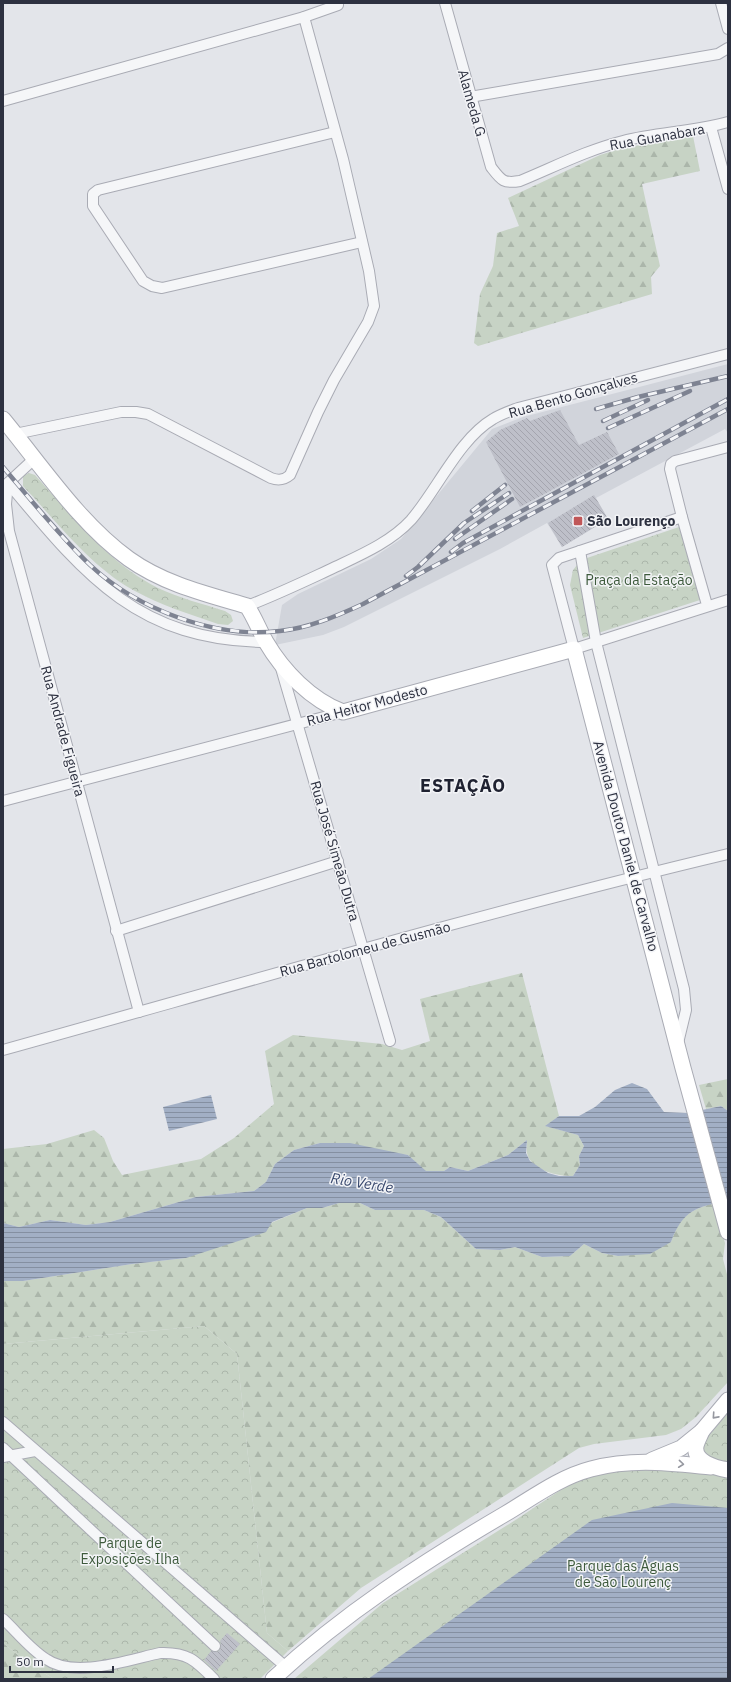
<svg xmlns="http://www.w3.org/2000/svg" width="731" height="1682" viewBox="0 0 731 1682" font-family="'IBM Plex Sans',sans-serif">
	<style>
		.built { fill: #d1d4db }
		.forest { fill: url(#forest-firs) }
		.park { fill: url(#park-crowns) }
		.water { fill: url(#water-rules) }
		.building { fill: url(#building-back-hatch) }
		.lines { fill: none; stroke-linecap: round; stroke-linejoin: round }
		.minor-casing { stroke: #a9abb4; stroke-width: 12 }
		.secondary-casing { stroke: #a9abb4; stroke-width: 17 }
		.minor { stroke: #f5f6f8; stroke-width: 10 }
		.secondary { stroke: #fff; stroke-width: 15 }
		.rail-casing { stroke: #7e8392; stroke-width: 4.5 }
		.rail { stroke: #f3f4f7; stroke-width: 3; stroke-dasharray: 9; stroke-linecap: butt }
		.oneway { stroke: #9698a0 }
		.poi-dot { fill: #c05758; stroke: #f3f4f7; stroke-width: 1.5 }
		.labels { text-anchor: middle; stroke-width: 3; stroke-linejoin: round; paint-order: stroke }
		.street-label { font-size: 14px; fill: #2d3140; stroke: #f3f4f7 }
		.poi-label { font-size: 14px; font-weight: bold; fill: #2d3140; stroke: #f3f4f7; text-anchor: start }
		.park-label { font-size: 14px; fill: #3d5a3c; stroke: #f3f4f7 }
		.water-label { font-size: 15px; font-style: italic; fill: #3b4b70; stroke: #f3f4f7 }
		.district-label { font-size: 18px; font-weight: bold; letter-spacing: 1px; fill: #1f2231; stroke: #f3f4f7 }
	</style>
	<defs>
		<pattern id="forest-firs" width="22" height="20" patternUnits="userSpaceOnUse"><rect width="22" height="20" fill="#c7d3c5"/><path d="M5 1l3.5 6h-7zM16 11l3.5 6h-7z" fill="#abb6aa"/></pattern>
		<pattern id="park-crowns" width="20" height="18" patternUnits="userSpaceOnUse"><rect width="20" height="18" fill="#c7d3c5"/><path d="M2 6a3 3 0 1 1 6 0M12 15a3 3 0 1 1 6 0" fill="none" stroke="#abb6aa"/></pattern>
		<pattern id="water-rules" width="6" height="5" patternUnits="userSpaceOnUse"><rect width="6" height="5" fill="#a2afc5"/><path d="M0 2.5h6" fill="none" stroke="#848fa1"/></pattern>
		<pattern id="building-back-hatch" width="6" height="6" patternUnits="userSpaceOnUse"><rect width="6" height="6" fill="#bec0c9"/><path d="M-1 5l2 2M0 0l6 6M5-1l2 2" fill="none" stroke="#a4a5ae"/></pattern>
	</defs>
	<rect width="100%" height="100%" fill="#e3e5ea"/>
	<polygon class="built" points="728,364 728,433 725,429 596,498 608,519 562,547 547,523 500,549 344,627 323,635 275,645 282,605 298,594 371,559 401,539 492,429 523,417"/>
	<g class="forest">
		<polygon points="693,136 700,171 642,184 660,266 651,277 652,294 478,346 474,343 480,294 493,266 497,233 519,226 508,198 600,155 623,148"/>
		<path d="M522,973L559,1116L546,1126L578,1135L584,1146L579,1156L580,1165L573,1176C558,1176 531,1171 527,1153C526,1149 527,1144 527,1140L508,1155L468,1171L450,1167L444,1171H425L408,1155L320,1143L294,1150L275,1164L266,1182L254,1191L196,1197L110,1222L86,1225L50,1220L19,1227L3,1223V1149L47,1144L94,1130L104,1138L113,1161L122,1175L201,1159L234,1138L274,1104L265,1051L293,1035L382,1044L402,1050L430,1041L420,999Z"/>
		<polygon points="728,1079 728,1111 721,1106 706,1109 699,1085"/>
		<path d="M339,1203H360L375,1210H424L441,1217L476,1249L500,1250L515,1247L542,1257L570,1256L584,1244L602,1253L618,1256L671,1242C680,1217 688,1211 713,1203L725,1243L723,1259L728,1278V1382L696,1417L681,1429L666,1435L594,1444L579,1448L361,1588L288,1651L267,1633L237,1354L204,1326L3,1344V1281H23L132,1264L186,1258L307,1208H322Z"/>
		<polygon points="3,1643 28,1663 54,1679 3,1679"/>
	</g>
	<g class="park">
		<path d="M29,473L35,475C73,517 107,562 158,588C179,598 203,604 225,611L231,615L233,621L228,625L218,624C189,614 160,605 133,590C90,566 57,522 23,486V476Z"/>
		<polygon points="679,527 700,600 583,638 570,585 573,570 581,560"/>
		<polygon points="204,1326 237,1354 267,1633 288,1651 260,1679 54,1679 28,1663 3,1643 3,1344"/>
		<polygon points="728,1412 728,1465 716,1463 703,1453 703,1443"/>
		<polygon points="611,1469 680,1469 728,1475 728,1679 294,1679 383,1603 517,1519 568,1485"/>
	</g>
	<g class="water">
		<path d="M632,1083L647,1089L664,1112L688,1113L721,1106L728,1111V1201C697,1206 682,1211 671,1242L650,1254L618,1256L602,1253L584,1244L570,1256L542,1257L515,1247L500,1250L476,1249L441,1217L424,1210H375L360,1203H339L322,1208H307L272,1222L266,1232L186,1258L132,1264L23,1281H3V1223L19,1227L50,1220L86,1225L110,1222L196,1197L254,1191L266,1182L275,1164L294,1150L320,1143H350L408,1155L426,1171H444L450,1167L468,1171L508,1155L527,1140L526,1153L530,1161L548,1173L559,1176H573L580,1165L579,1156L584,1146L578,1135L545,1126L559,1116H579L595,1107L615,1090Z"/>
		<polygon points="211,1095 217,1119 169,1131 163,1107"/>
		<polygon points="672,1503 728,1508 728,1679 368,1679 592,1520"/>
	</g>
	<g class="building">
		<polygon points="560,410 579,445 607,432 619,454 520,507 486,442 500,430 527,418 530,421"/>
		<polygon points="594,495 608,519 562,547 548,523"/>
		<polygon points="227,1633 240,1644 216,1671 204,1660 211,1651 217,1652 220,1650 221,1644 220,1641"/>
	</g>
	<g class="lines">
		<defs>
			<g id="minor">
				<path d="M445,3L491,167C501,180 503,184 520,181C554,167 587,150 623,141C657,132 693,132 728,122"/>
				<polyline points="721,3 728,29"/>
				<polyline points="470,97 718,54 728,48"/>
				<polyline points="3,101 304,17 338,5"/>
				<polyline points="711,127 728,189"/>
				<polyline points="335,132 98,190 93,194 93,206 143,281 152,286 162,288 362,242"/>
				<path d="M15,434L121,412H136L148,414L271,478C279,481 284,480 290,475L318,412L334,380L368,322L374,306L369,271L343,159L304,17"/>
				<polyline points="34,459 8,483 6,504 9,531 139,1012"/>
				<path d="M8,483C84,574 137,641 266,642"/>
				<polyline points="682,517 670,469 671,464 675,461 728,447"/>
				<polyline points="580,551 596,642 684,989 686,1010 678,1043"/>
				<polyline points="707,605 682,517 559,558 552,565 574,649 728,600"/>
				<path d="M247,606C276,595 303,582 331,569C358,556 390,543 411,520C437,490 459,439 493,419C501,414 510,411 518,408L728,354"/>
				<polyline points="281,668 390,1041"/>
				<polyline points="3,801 343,712"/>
				<polyline points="116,931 338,861"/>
				<path d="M3,1050C244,983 484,912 728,854"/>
				<polyline points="3,1422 286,1667"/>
				<polyline points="3,1448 215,1646"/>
				<polyline points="3,1457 35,1451"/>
				<path d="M3,1619C17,1632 30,1649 46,1659C74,1679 128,1660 160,1653C187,1652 195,1660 214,1679"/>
			</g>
			<g id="secondary">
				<path d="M3,419C41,465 80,524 129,559C164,584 206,594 247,606C255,618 259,630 266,642C283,671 311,700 343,712L574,649L683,1068L728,1232"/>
				<path d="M702,1431C700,1436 697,1441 696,1446C693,1462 716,1468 728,1470"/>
				<polyline points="652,1460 681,1448 702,1431 728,1400"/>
				<path d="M273,1679C343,1614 423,1562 505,1514C532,1498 560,1477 591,1469C633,1458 669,1463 711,1467"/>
			</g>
		</defs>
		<use href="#minor" class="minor-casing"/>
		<use href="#secondary" class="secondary-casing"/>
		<use href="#minor" class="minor"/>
		<use href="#secondary" class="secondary"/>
		<defs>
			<g id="rail">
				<polyline points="596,409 638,397 728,376"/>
				<polyline points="603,421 648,400"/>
				<polyline points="608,428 690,391"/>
				<path d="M3,467C31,500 59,535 90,565C137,609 215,639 280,631C309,628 337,616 363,604L728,409"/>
				<polyline points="472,511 505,485"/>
				<polyline points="455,539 512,499"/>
				<polyline points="451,552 463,543 728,399"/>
				<polyline points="406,576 418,567 464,523 509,493"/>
			</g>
		</defs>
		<use href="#rail" class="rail-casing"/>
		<use href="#rail" class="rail"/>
	</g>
	<defs><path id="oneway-chevron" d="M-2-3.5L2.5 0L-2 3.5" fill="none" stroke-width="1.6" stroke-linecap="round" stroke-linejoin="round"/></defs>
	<g class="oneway">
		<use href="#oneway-chevron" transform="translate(715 1416) rotate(132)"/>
		<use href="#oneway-chevron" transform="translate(681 1464) rotate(6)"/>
	</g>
	<rect class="poi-dot" x="573" y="516" width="10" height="10" rx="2"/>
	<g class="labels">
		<g class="street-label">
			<text transform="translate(472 103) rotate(74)" y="5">Alameda G</text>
			<text transform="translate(657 137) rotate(-10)" y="5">Rua Guanabara</text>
			<text transform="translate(573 395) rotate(-16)" y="5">Rua Bento Gonçalves</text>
			<text transform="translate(367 705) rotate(-15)" y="5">Rua Heitor Modesto</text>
			<text transform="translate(63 731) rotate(75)" y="5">Rua Andrade Figueira</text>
			<text transform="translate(626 846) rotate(75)" y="5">Avenida Doutor Daniel de Carvalho</text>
			<text transform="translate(335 851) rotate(74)" y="5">Rua José Simeão Dutra</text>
			<text transform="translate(365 949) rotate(-15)" y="5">Rua Bartolomeu de Gusmão</text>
		</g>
		<g class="poi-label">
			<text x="587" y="526">São Lourenço</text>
		</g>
		<g class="park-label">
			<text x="639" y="585">Praça da Estação</text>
			<text x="130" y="1548">Parque de<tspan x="130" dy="16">Exposições Ilha</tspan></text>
			<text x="623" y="1571">Parque das Águas<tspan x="623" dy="16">de São Lourenç</tspan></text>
		</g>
		<g class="water-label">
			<text transform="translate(362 1183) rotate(9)" y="5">Rio Verde</text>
		</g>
		<g class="district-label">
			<text x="463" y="792">ESTAÇÃO</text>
		</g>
	</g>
	<rect width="731" height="1682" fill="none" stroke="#2d3140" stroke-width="8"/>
	<path d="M10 1666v6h103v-6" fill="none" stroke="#2d3140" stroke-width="2"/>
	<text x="16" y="1666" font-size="12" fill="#2d3140" stroke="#f3f4f7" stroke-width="3" paint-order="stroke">50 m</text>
</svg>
